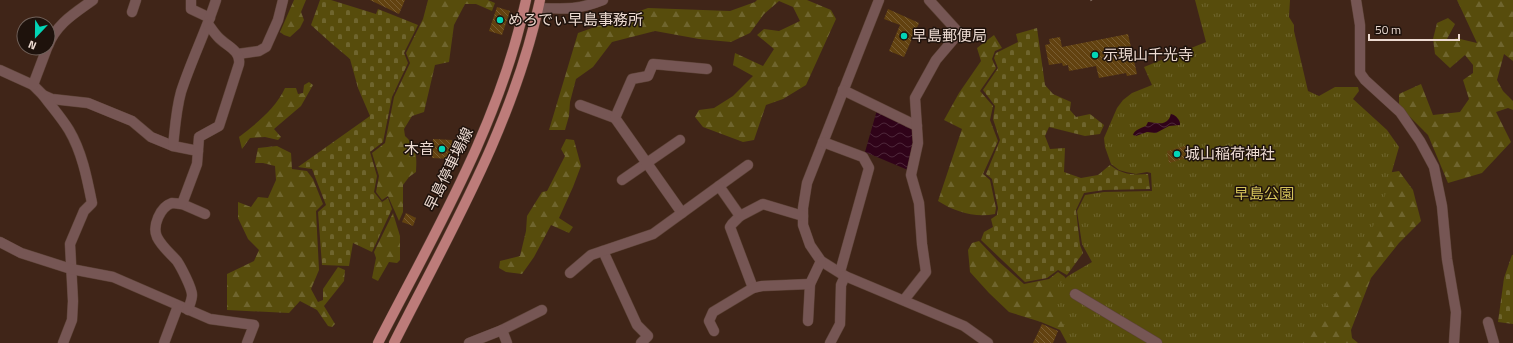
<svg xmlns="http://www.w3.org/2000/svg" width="1513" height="343" viewBox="0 0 1513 343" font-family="'Titillium Web','Noto Sans JP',sans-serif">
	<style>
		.forest { fill: url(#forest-firs) }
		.cemetery { fill: url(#cemetery-stones) }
		.park { fill: url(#park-tufts) }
		.water { fill: url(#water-waves) }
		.building { fill: url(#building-back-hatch) }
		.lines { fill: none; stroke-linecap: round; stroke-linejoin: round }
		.minor-casing { stroke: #5c4236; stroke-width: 11 }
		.major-casing { stroke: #5c4236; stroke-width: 11 }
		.path { stroke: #7b6458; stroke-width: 2; stroke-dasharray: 1 3; stroke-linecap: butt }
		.minor { stroke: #765654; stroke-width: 10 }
		.major { stroke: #bd7c7a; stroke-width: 10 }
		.poi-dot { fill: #02d5b6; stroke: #1e120c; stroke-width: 1.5 }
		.labels { text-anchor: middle; stroke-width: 3; stroke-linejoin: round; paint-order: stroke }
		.poi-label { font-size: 15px; fill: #eddbd2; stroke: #1e120c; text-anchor: start }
		.street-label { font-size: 15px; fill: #eddbd2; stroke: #1e120c }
		.park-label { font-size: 15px; fill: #d5c35b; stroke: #1e120c }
	</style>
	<defs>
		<pattern id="forest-firs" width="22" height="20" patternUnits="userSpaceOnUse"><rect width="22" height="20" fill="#574c0c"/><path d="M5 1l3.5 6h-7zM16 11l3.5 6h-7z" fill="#6f652e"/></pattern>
		<pattern id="cemetery-stones" width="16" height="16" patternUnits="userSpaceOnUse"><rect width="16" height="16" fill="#574c0c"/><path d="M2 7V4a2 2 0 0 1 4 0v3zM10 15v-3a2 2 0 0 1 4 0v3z" fill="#6f652e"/></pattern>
		<pattern id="park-tufts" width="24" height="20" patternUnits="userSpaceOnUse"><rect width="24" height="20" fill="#574c0c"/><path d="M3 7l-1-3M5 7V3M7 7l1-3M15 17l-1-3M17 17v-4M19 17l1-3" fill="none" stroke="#6f652e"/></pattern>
		<pattern id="water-waves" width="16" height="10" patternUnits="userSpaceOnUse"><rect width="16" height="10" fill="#300319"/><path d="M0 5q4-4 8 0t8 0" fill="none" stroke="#4e273a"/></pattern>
		<pattern id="building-back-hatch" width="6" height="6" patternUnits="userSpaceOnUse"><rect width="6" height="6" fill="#624210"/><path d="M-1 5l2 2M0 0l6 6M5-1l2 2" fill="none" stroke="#795d32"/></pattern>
	</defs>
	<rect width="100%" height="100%" fill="#402518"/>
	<g class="forest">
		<polygon points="294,0 306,0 301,12 304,20 300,28 290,37 284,35 280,32"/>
		<path d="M428,0H488L495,3L492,11L476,4H465L454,25L449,62L435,65L424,112L412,116L404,129L405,136C417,147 417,157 416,172L409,177L403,185V212L399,221L388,196L382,200L376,192L379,176L372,153L385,143L394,97L410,63L406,53L423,19Z"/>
		<polygon points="757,0 807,0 831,10 836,19 806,85 783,99 766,105 754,140 743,142 703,127 695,117 699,110 714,108 733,96 753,76 733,65 735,53 763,66 774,49 757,35 764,29 779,31 800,21 793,7 779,1 764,14 750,33 731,42 699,39 655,31 612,42 593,67 576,79 570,102 569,116 565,130 549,130 578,33 648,8 730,11 755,2"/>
		<polygon points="1457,0 1513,0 1513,61 1504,54 1497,80 1503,91 1513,101 1513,110 1508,108 1496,112 1511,142 1482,173 1448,183 1428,135 1399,106 1399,94 1421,84 1433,115 1460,112 1469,99 1463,80 1473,73 1473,65 1465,55 1450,68 1435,54 1433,39 1437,23 1448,18 1455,24 1447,39 1453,41 1456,38 1477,43"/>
		<path d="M994,35L1002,48L995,51L992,59L996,68L980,91L993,106L990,120L998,141L983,174L990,180L996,208L995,214C975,218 955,212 938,201L962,129L944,120L959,93L981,61L977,48Z"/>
		<path d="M309,82L313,85L301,106L274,129L281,137L278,140L265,137L250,138L242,149L239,137C256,124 276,108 285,88H296L298,94L303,93L304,85Z"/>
		<polygon points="566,139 574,140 581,166 573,187 559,218 573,227 569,233 551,225 534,257 522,274 506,272 499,268 500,261 520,256 526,231 527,216 542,192 547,191 565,156 561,149"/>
		<polygon points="277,146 291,153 292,169 307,171 313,179 323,204 316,211 319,270 311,289 318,302 323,300 323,289 338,267 345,270 344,281 324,306 335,324 332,327 328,326 317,310 300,301 289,313 227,310 227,274 254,261 259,250 248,239 238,218 238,202 251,207 258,197 268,198 276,180 275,166 263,163 255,163 258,148"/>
		<polygon points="1399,171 1413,190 1421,221 1399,243 1371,278 1351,330 1352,338 1358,343 1231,343 1362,177"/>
		<polygon points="393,213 400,236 400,260 397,263 389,262 378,281 372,278 376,258 374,252"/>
		<polygon points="979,241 998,261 1024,284 1049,279 1058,272 1065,277 1067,289 1141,343 1067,343 1060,330 1041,322 1009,312 989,293 970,272 968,250 972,243"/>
	</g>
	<g class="cemetery">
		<polygon points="320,0 331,0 376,14 378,9 418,25 404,53 408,63 392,97 383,142 370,152 377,176 374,192 382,202 388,198 392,209 372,252 353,243 349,266 322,265 318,212 326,205 312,169 298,167 370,116 358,88 350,59 331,43 311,25"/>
		<path d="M1037,28L1045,85L1053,94L1071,102L1070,110L1076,117L1090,114L1104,125L1100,134L1085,136L1049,127L1045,136L1050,149L1065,148L1064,172L1081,178L1098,175L1110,165C1123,175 1132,175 1148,174L1150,189L1104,190L1084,193L1076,210L1080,245L1083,253L1067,275L1058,270L1047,278L1025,282L981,240L984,232L993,227L991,219L997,215L998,208L992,179L986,174L1000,140L993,119L995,106L983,90L998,68L994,58L996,53L1018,42L1016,34Z"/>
		<polygon points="1512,255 1513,255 1513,324 1498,322 1504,278"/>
	</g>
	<polygon class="park" points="1195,0 1290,0 1289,17 1294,25 1294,31 1308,91 1319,96 1335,87 1358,87 1359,91 1353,99 1387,130 1399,147 1380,213 1346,279 1312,326 1303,343 1069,343 1052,290 1068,276 1092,262 1082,244 1077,211 1085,195 1104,192 1152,191 1151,173 1147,172 1136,174 1126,172 1119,170 1111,164 1105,147 1104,138 1117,108 1123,100 1132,93 1152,85 1144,67 1206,42"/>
	<g class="water">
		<polygon points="877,110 913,129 914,144 908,170 865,152"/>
		<path d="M1171,114C1176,115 1181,121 1180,125L1169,126L1156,133L1147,132L1136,136L1133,135C1134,130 1141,128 1146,126L1148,122C1154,122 1163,126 1168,120C1170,118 1170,116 1171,114Z"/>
	</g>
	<g class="building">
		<polygon points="370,0 405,0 399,14"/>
		<polygon points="497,7 510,11 502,35 489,31"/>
		<polygon points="888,9 919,23 904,57 889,51 900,25 884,19"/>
		<polygon points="1128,34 1137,74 1127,76 1126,73 1099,78 1096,66 1069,71 1068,65 1063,66 1062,63 1049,65 1045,45 1050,44 1049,39 1060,37 1062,47"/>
		<polygon points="433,139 452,140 451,159 432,158"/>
		<polygon points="1188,145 1191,157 1169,163 1167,151"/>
		<polygon points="406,213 416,218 413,226 402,222"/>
		<polygon points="1042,324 1058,331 1053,343 1033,343"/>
	</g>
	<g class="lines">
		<defs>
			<g id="minor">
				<polyline points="191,0 191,9 210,18"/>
				<polyline points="879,0 807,183 803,208 803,225 810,245 821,261 845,276 964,326 988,343"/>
				<polyline points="1356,0 1360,25 1360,73 1365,80 1400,112 1420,141 1434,167 1442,206 1447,259 1456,312 1454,343"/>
				<path d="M539,8C565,9 578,10 603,0"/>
				<polyline points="132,12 136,0"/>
				<path d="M48,46C56,24 75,13 93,0"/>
				<polyline points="238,54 259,51 266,47 278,20 283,0"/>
				<polyline points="0,70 33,85 43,95 52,99 88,103 132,121 151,137 173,146 198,151"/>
				<polyline points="33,85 47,48"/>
				<polyline points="843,90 917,126"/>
				<path d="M43,95C51,106 61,117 69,130C82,152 87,178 92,203L84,211L70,244L73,301L72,320L63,343"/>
				<polyline points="580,105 615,118"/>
				<polyline points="823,142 863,157 869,168 840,272"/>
				<path d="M173,146C175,128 176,110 181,92C191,61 206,31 216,0"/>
				<polyline points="622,180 680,140"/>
				<polyline points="719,186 748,165"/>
				<polyline points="182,204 205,214"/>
				<polyline points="682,213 615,118 632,79 648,76 653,64 707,69"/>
				<polyline points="740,216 732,224 730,227 753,288"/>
				<polyline points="0,242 21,253 71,269 113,277 210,319 254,325 247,343"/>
				<polyline points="603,251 637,325 648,336 641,343"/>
				<polyline points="570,273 591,255 653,234 719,186 740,216 763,204 803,216"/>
				<polyline points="1075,294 1157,343"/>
				<polyline points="904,300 926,272 922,244 919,203 911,175 918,143 915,98 936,60 959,33 929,0"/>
				<path d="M188,310C189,306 192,300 192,295C192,288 181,267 177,261C170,253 162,247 157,237C152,226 160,207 172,203C175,203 179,204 182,204L197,164L199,137L219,126L239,64C241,50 226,46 218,37C214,33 211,28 208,24"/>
				<polyline points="808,321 810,284 821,261"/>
				<polyline points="1488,322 1494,343"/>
				<polyline points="502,330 542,310"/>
				<polyline points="714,331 709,321 713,312 753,288 762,286 810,284"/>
				<polyline points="164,343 178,306"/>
				<polyline points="469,343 502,330 507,343"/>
				<polyline points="830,343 840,324 841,285 845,276"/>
			</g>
			<g id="major">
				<path d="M378,343C435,232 500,123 526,0"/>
				<path d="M394,343C450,232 514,123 540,0"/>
			</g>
		</defs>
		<use href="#minor" class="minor-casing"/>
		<use href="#major" class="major-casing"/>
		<polyline class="path" points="1091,0 1092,3"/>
		<use href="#minor" class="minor"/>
		<use href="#major" class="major"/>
	</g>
	<g class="poi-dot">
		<circle cx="500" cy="20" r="4"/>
		<circle cx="904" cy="36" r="4"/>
		<circle cx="1095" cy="55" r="4"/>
		<circle cx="442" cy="149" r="4"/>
		<circle cx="1177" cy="154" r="4"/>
	</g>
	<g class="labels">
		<g class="poi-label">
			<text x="508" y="25">めろでぃ早島事務所</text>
			<text x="912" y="41">早島郵便局</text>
			<text x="1103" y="60">示現山千光寺</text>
			<text x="434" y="154" text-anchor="end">木音</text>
			<text x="1185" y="159">城山稲荷神社</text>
		</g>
		<g class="street-label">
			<text transform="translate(449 169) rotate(-64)" y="5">早島停車場線</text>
		</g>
		<g class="park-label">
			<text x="1264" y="199">早島公園</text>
		</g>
	</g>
	<g transform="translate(36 36) rotate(202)"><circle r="19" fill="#1e120c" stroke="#71625b"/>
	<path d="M0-3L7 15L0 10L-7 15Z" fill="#02d5b6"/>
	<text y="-6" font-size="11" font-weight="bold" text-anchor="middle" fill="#eddbd2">N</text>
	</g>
	<path d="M1369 34v6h90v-6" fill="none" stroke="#eddbd2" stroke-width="2"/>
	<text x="1375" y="34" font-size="12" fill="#eddbd2" stroke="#1e120c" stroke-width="3" paint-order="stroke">50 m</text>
</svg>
